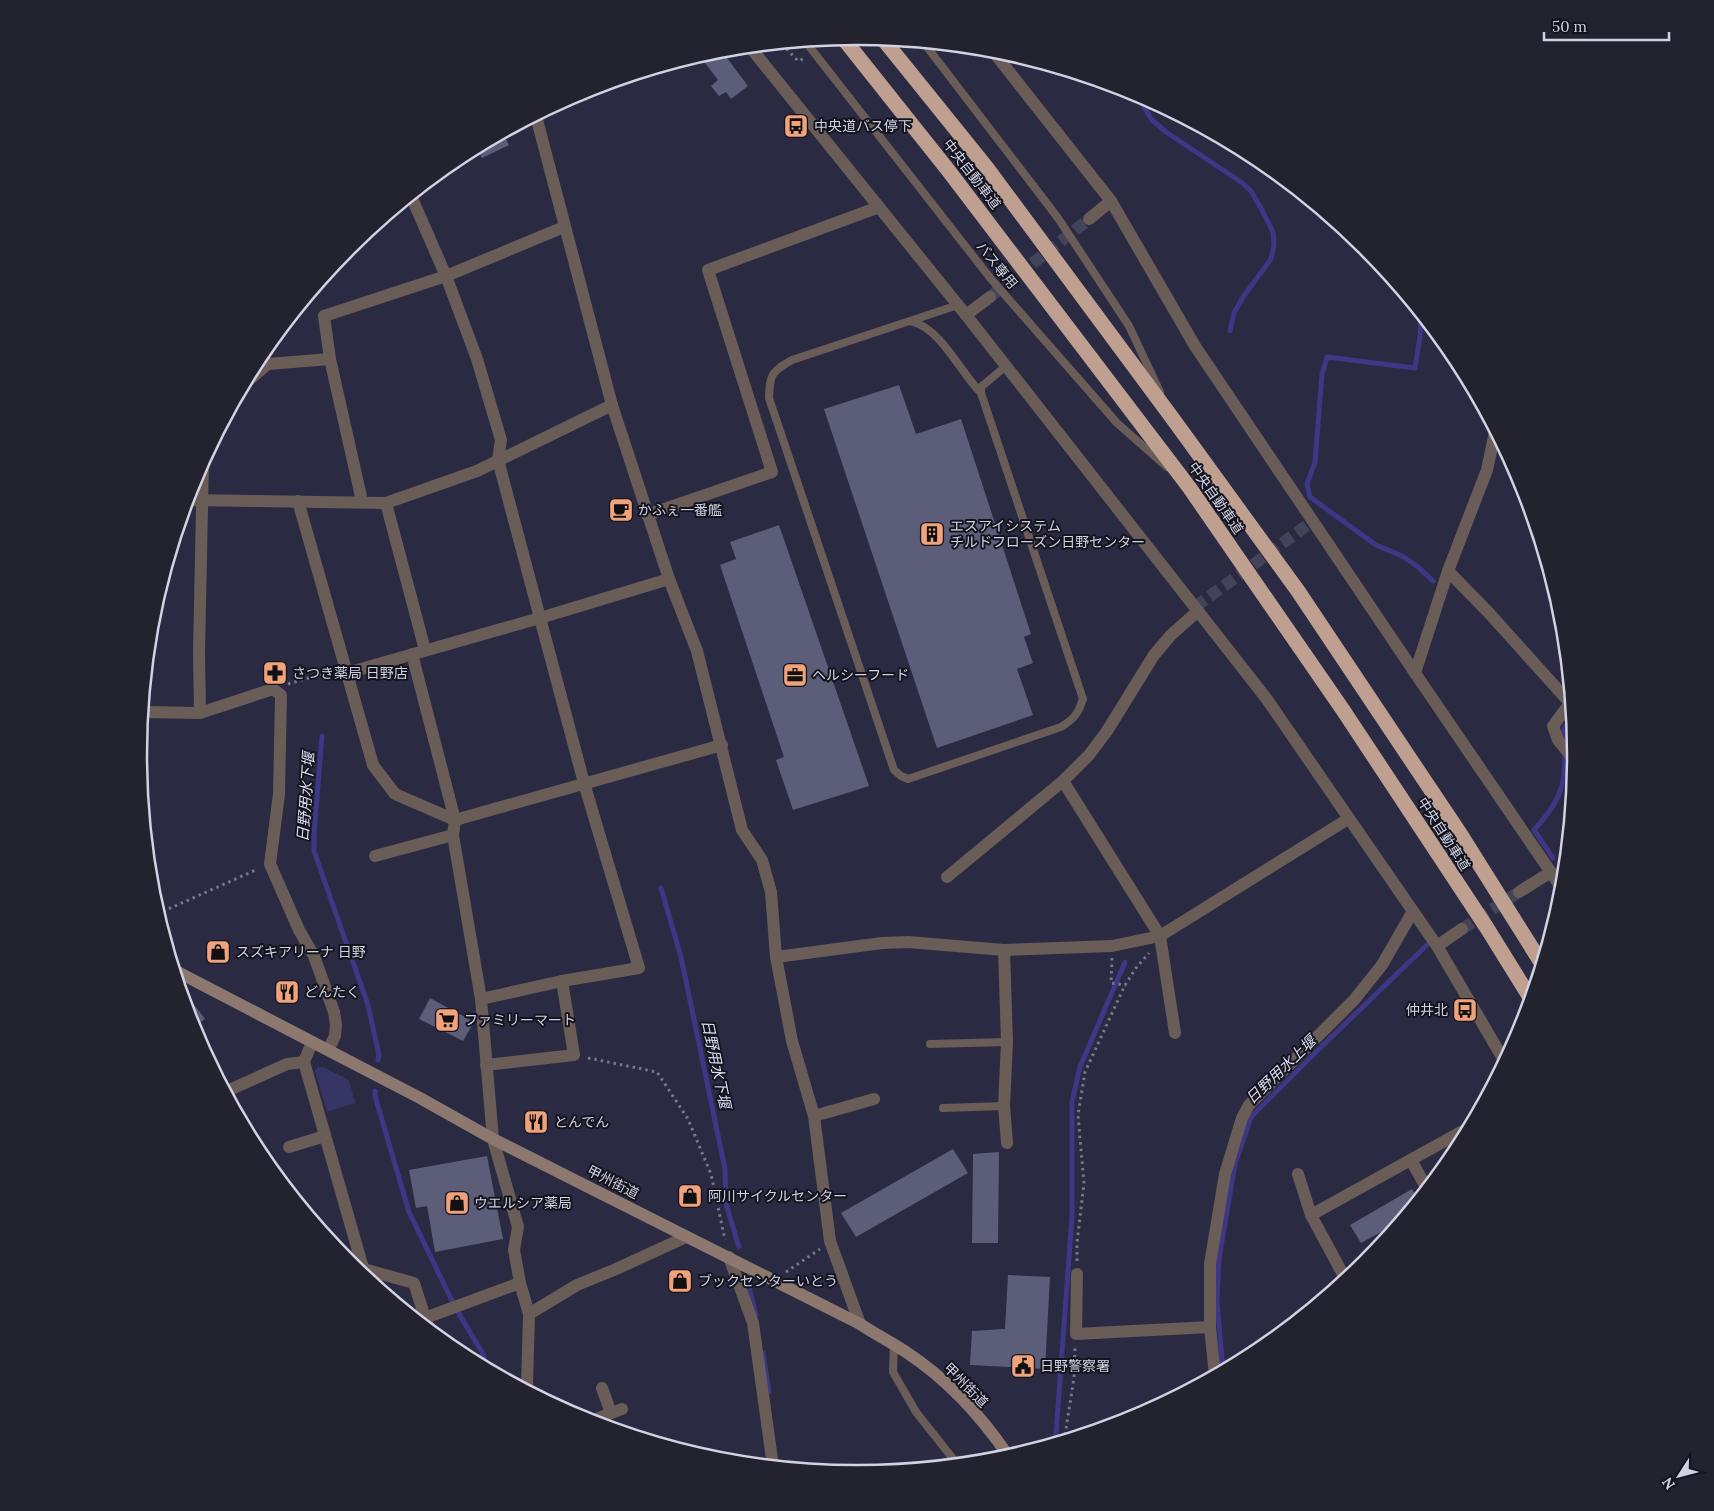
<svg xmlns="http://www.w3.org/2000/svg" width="1714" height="1511" viewBox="0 0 1714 1511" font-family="Lora,'Noto Sans JP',serif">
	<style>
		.green { fill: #373565 }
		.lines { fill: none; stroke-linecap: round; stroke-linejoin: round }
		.stream { stroke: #3e3785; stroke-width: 5 }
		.building { fill: #5c5d78 }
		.minor-tunnel { stroke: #43435a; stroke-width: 12; stroke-dasharray: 12 6; stroke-linecap: butt }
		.path { stroke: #77778b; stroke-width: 3; stroke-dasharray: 2.5 4; stroke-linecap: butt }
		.service { stroke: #6a5d57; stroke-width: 8 }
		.minor { stroke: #6a5d57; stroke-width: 12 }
		.secondary { stroke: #8d786f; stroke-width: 12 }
		.motorway { stroke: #bfa090; stroke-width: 15 }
		.labels { text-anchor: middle; stroke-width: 4; stroke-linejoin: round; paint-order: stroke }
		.poi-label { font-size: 14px; fill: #d1d2e2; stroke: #14141f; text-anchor: start }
		.street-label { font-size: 14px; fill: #d1d2e2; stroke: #14141f }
		.water-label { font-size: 15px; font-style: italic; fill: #dbdcf3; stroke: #14141f }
		.rim { fill: none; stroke: #d1d2e2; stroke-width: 2.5 }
	</style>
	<rect width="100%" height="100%" fill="#2a2a42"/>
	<polygon class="green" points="318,1067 323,1067 349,1080 355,1103 327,1112 315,1071"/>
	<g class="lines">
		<g class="stream">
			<polyline points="1138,94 1141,102 1152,120 1166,132 1241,182 1251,191 1262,210 1273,232 1274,245 1271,259 1243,297 1234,313 1230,331"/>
			<polyline points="1421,314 1420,337 1415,368 1327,357 1322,374 1315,462 1307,484 1310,497 1376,545 1402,556 1417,566 1433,581"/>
			<polyline points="322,736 314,835 314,851 368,1005 379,1055 378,1060"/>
			<polyline points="1563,743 1564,728 1572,717"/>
			<path d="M1553,858L1534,830C1557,805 1567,787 1564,752"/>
			<polyline points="661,888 681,957 725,1169 726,1204 739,1247"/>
			<polyline points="375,1091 375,1096 409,1212 456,1309 483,1354 487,1369"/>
			<polyline points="748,1283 756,1315"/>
			<polyline points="763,1353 769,1392"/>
			<polyline points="1223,1371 1217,1301 1219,1258 1235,1164 1251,1117 1319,1049 1427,945"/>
			<polyline points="1052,1444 1056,1434 1072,1217 1072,1102 1080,1067 1125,962"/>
		</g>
	</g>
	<g class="building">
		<polygon points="721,50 748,86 731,99 726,92 719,96 711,86 718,80 699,55"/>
		<polygon points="503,133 509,145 482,158 477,147"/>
		<polygon points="463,155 466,163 436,176 458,157"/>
		<polygon points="899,385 916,434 961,419 1031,634 1024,637 1033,663 1017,669 1033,715 937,748 824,409"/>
		<polygon points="779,525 869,786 793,810 776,760 784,757 720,565 736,559 730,542"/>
		<polygon points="189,998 205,1019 192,1028 184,1002"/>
		<polygon points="430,998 474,1022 463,1041 419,1019"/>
		<polygon points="953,1149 968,1173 856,1237 841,1213"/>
		<polygon points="999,1152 998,1243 972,1243 973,1154"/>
		<polygon points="487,1156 503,1239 435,1252 427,1206 416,1208 409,1170"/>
		<polygon points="1412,1189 1418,1201 1401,1221 1361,1243 1350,1225"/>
		<polygon points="1008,1275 1050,1277 1045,1369 970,1365 972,1331 1005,1329"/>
	</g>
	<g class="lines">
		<g class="minor-tunnel">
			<polyline points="990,297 1089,219"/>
			<polyline points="1195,607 1313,521"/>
			<polyline points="1462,929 1519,892"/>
		</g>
		<g class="path">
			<polyline points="782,44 798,61 806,58"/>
			<polyline points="288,684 332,671"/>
			<polyline points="157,914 258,869"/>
			<polyline points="1112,958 1111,983 1125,985 1136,968 1149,953"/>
			<polyline points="588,1058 657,1072 688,1119 711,1174 725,1240"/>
			<polyline points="1077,1261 1077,1243 1084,1183 1078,1115 1085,1072 1125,985"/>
			<polyline points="786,1272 820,1249"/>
			<polyline points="1063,1441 1065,1435 1074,1378 1075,1348"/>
		</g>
		<g class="service">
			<polyline points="805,41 991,279 1117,423 1167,467"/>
			<polyline points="924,43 1058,218 1129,326 1160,392"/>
			<path d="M958,305L792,360C771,372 770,374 769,398L894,770L901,776L908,779L1061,727C1074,719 1078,714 1083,699L981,393V387L1006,366"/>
			<path d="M913,322C942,330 960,372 981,393"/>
			<polyline points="930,1044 1007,1042"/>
			<polyline points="943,1108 1004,1106"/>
			<polyline points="894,1344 893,1372 916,1412 958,1465"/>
		</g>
		<g class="minor">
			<polyline points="750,47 966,315 1266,698 1437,946 1505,1062"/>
			<polyline points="992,50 1111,201 1195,346 1415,673 1563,890"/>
			<polyline points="536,116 612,405 669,579 697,651 742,830 762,860 771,892 776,957 792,1041 814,1116 830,1241 860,1324"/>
			<polyline points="411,196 446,276 477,359 501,440 498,460 584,783 639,968 562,981 481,999"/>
			<polyline points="1089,219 1111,201"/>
			<polyline points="966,315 990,297"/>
			<polyline points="330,359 324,316 446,276 564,227"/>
			<polyline points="268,364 330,359 362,501"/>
			<polyline points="244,384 268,364 260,355"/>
			<polyline points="186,500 386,503 477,471 612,405"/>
			<polyline points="298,501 373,765 395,794 455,820 453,835 481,999 493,1139 518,1227 514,1250 520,1283 529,1314 527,1386 529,1392"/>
			<polyline points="386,503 425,650"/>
			<polyline points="647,515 772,472 708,270 879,207"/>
			<polyline points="1448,571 1489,613 1570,703 1553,726 1558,740 1576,762"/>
			<polyline points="412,654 455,820 722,745"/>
			<polyline points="347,673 540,618 669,579"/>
			<polyline points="1415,673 1448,571 1487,470 1495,432"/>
			<polyline points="142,712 200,713 273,689 281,695 279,794 270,864 299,930 314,956 334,1012 336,1025 335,1036 328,1050"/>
			<polyline points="200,713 199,653 203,460"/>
			<polyline points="375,856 453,835"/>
			<polyline points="947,877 1063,781 1089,755 1107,731 1154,655 1171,635 1198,611"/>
			<polyline points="1519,892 1551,872"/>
			<polyline points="1437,946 1462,929"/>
			<polyline points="1004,950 1007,1042 1004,1106 1007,1143"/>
			<polyline points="776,957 882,943 908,942 1004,950 1112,946 1160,936 1063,781"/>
			<polyline points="1175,1033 1160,936 1348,819"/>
			<polyline points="304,1062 363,1268"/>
			<polyline points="486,1065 574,1055 562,981"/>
			<polyline points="225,1092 287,1064 304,1062 312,1042"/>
			<polyline points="814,1116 874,1099"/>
			<polyline points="289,1147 325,1136"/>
			<polyline points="1411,1160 1427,1189"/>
			<polyline points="1298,1174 1311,1215 1346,1280"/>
			<polyline points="1311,1215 1470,1127"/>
			<polyline points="729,1257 753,1323 773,1466"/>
			<polyline points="349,1265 414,1283 429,1330"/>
			<polyline points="1077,1274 1076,1334 1210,1327"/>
			<polyline points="529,1314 577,1285 614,1270 686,1237"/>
			<polyline points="425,1318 520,1283"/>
			<polyline points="1215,1376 1210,1327 1210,1264 1225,1174 1242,1118 1249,1105 1354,1000 1382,965 1413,911"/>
			<polyline points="602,1388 611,1413"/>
			<polyline points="588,1422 622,1409"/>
		</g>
		<path class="secondary" d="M174,970L420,1098L493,1139L860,1324C875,1334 891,1342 906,1352C947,1379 982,1417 1009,1457"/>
		<g class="motorway">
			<polyline points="843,38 948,170 1189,487 1343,710 1487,928 1531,999"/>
			<polyline points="883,39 987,168 1173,419 1298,591 1461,835 1542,964"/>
		</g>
	</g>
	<defs>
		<symbol id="bus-square" viewBox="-11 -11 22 22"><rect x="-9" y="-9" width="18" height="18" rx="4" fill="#f0a27a" stroke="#14141f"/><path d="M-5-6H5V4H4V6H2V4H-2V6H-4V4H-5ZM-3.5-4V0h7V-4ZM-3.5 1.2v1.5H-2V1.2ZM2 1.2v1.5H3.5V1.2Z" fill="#111"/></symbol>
		<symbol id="cafe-square" viewBox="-11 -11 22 22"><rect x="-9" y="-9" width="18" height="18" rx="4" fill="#f0a27a" stroke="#14141f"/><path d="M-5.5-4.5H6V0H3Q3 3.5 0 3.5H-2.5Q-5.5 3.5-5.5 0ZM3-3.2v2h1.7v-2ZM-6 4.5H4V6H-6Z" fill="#111"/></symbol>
		<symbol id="building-square" viewBox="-11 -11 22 22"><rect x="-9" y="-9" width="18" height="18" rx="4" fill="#f0a27a" stroke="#14141f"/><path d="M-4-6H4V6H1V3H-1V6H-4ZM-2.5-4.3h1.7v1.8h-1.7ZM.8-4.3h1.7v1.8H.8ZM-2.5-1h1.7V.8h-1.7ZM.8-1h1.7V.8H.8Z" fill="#111"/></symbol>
		<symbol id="pharmacy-square" viewBox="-11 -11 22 22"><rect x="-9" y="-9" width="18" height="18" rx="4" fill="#f0a27a" stroke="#14141f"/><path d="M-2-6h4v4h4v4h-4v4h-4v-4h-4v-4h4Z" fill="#111"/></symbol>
		<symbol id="office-square" viewBox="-11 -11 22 22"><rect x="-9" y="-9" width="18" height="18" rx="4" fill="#f0a27a" stroke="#14141f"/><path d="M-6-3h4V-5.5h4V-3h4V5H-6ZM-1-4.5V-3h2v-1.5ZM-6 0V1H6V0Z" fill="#111"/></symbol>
		<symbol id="shop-square" viewBox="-11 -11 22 22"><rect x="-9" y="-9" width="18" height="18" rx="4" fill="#f0a27a" stroke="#14141f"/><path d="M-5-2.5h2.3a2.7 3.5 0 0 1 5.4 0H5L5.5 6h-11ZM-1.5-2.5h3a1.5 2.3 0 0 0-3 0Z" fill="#111"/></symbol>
		<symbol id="restaurant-square" viewBox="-11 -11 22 22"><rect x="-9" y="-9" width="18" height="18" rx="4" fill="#f0a27a" stroke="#14141f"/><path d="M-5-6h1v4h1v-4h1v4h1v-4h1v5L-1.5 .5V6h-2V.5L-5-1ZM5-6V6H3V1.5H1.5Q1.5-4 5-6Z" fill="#111"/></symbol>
		<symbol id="supermarket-square" viewBox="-11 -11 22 22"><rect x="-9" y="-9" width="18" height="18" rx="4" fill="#f0a27a" stroke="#14141f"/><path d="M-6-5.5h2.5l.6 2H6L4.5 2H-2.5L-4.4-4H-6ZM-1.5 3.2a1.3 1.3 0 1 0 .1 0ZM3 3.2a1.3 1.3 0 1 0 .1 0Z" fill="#111"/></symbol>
		<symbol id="civic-square" viewBox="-11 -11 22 22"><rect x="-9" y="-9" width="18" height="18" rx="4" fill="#f0a27a" stroke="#14141f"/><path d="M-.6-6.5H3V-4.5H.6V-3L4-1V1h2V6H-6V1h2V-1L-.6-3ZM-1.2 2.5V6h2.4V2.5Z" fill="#111"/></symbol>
	</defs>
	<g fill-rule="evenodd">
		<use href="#bus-square" x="782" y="112" width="28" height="28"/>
		<use href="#cafe-square" x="607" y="496" width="28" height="28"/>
		<use href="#building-square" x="918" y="520" width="28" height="28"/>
		<use href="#pharmacy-square" x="261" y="659" width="28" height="28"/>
		<use href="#office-square" x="781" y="661" width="28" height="28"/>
		<use href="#shop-square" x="204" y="938" width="28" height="28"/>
		<use href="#restaurant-square" x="273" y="978" width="28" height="28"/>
		<use href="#bus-square" x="1451" y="996" width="28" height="28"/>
		<use href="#supermarket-square" x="433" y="1006" width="28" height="28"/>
		<use href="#restaurant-square" x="522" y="1108" width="28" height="28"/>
		<use href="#shop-square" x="676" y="1182" width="28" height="28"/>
		<use href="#shop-square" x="443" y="1189" width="28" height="28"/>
		<use href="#shop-square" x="666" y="1267" width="28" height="28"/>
		<use href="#civic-square" x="1009" y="1352" width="28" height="28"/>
	</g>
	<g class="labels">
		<g class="poi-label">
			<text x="814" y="131">中央道バス停下</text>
			<text x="638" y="515">かふぇ一番艦</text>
			<text x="950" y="531">エスアイシステム<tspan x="950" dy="16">チルドフローズン日野センター</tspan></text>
			<text x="292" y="678">さつき薬局 日野店</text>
			<text x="812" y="680">ヘルシーフード</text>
			<text x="236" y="957">スズキアリーナ 日野</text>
			<text x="304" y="997">どんたく</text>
			<text x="1448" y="1015" text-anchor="end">仲井北</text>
			<text x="464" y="1025">ファミリーマート</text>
			<text x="554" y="1127">とんでん</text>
			<text x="708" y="1201">阿川サイクルセンター</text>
			<text x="474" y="1208">ウエルシア薬局</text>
			<text x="698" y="1286">ブックセンターいとう</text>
			<text x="1040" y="1371">日野警察署</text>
		</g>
		<g class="street-label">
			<text transform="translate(972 174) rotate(52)" y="5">中央自動車道</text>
			<text transform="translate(997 265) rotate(51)" y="5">バス専用</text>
			<text transform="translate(1216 498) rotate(55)" y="5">中央自動車道</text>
			<text transform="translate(1444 834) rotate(57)" y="5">中央自動車道</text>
			<text transform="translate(613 1182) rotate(27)" y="5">甲州街道</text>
			<text transform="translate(966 1385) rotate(45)" y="5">甲州街道</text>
		</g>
		<g class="water-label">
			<text transform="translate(306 797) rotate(-86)" y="5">日野用水下堰</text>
			<text transform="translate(716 1064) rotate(78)" y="5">日野用水下堰</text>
			<text transform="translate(1281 1070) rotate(-44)" y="5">日野用水上堰</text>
		</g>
	</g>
	<path d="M0 0H1714V1511H0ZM147 755a710 710 0 1 1 1420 0a710 710 0 1 1-1420 0Z" fill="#23232f" fill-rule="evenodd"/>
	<path class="rim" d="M147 755a710 710 0 1 1 1420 0a710 710 0 1 1-1420 0Z"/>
	<g transform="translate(1679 1476) rotate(234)" stroke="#14141f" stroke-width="4" paint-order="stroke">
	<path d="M0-4L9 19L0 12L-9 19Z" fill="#d1d2e2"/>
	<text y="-8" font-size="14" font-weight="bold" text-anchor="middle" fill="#d1d2e2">N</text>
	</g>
	<path d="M1544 32v8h125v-8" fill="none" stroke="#d1d2e2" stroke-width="2.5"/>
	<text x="1552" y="32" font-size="15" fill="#d1d2e2" stroke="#14141f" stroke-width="4" paint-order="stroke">50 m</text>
</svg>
